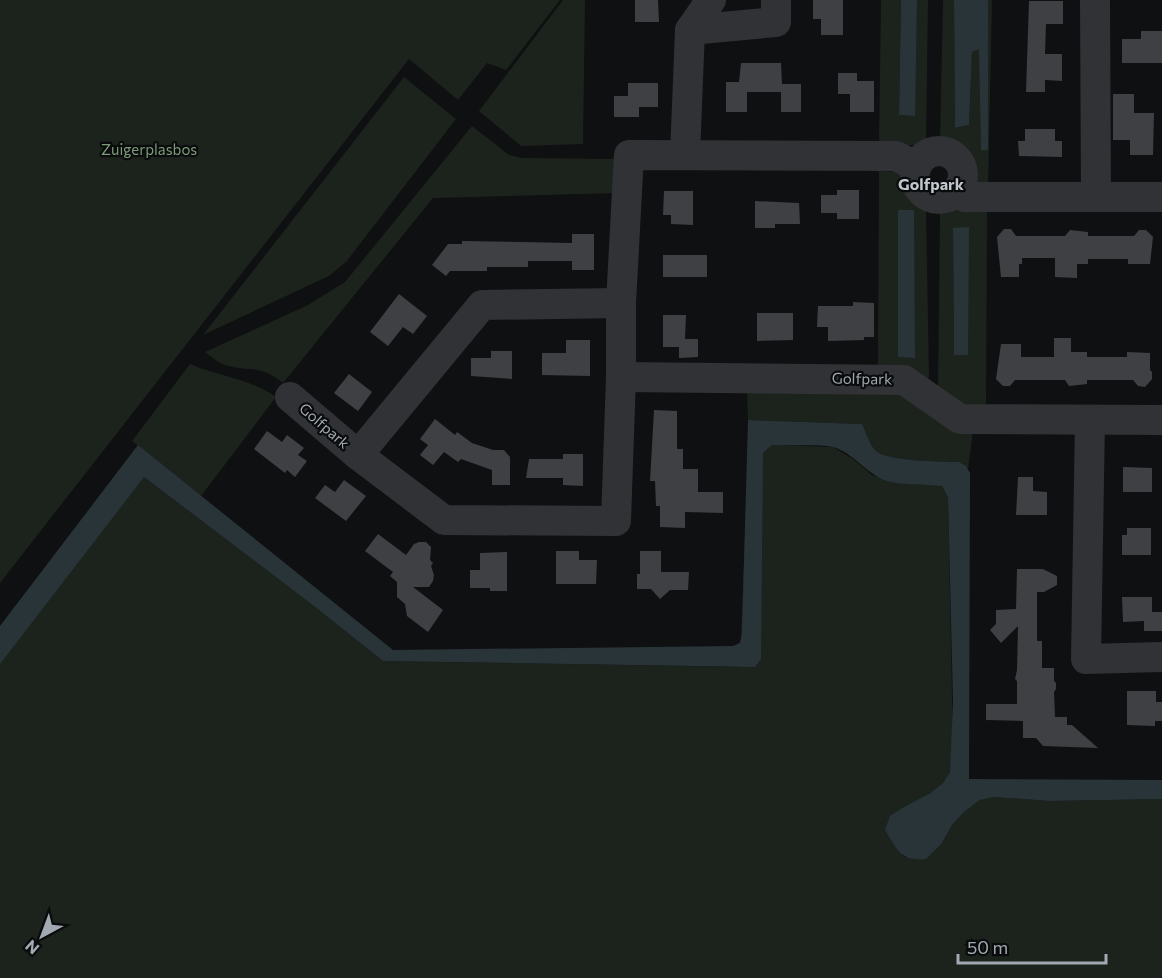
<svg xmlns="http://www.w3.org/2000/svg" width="1162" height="978" viewBox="0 0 1162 978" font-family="Commissioner,sans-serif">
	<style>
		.green { fill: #1c231c; fill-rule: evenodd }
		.water { fill: #293439 }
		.building { fill: #3e4044 }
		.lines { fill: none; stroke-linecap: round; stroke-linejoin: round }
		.minor { stroke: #313236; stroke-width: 30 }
		.labels { text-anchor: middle; stroke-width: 4.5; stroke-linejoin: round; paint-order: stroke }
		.park-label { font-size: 15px; fill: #7c9c78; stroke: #0a0b0c }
		.street-label { font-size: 15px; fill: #a1a9b1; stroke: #0a0b0c }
		.neighbourhood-label { font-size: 16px; font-weight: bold; fill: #c2c7ce; stroke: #0a0b0c }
	</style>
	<rect width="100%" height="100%" fill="#0f1011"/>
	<g class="green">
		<polygon points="0,0 560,0 506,70 487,63 458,100 409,59 0,583"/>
		<polygon points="563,0 585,0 583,144 521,146 479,111"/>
		<polygon points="881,0 901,0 899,115 914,116 917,0 928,0 926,145 879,145"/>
		<path d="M943,0H954L955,128L969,125L972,52L980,48L981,150H987L988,0H992L988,188H972C968,158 968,154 940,141Z"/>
		<polygon points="404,77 456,119 346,262 329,276 203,335"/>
		<path d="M472,126L509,155L522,158L617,159V193L433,198L283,383C258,363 251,373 225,365C218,363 211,356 205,352L308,305L345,282Z"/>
		<path d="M879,171L900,172L904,180L906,193L926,211L929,377L927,380L878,369ZM898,210H913L915,358L898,356Z"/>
		<path d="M943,210H987L986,411L958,406L938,390L940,213ZM968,227V354L954,355L953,229Z"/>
		<path d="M190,364C218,376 251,379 276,397L201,496L132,441Z"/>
		<path d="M747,386L899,388L973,430L968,470L966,466L959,462C942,461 886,462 875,450C869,443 866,432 861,424L748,420Z"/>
		<polygon points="772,445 833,447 853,459 873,476 942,486 948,497 953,747 950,772 943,783 929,794 923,798 885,830 904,857 942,843 952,825 964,812 980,800 994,797 1050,801 1162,799 1162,978 0,978 0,626 144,477 310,603 383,661 740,667 748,451 763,455 763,453"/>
	</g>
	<g class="water">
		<polygon points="901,0 917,0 915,116 899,115"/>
		<polygon points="954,0 988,0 988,150 981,150 979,49 972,52 969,125 955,128"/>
		<polygon points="898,210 914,210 915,358 898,357"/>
		<polygon points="969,227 968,355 954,355 953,228"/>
		<path d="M748,420L862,424C866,432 869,443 875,450C886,462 942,461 959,462L966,466L970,473L969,779L1162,780V799L1050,801L994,797L980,800L964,812L952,825L942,843L926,859C900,861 898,851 885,830L890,816L904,807L929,794L943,783L950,772L953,702L948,497L942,486C926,484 900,485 887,481C866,474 854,453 833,447C820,444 787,446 772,445L763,453L761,659L755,667L383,661L310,603L144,477L0,664V626L138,445L393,650L733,646L740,643L742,633Z"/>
	</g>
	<g class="building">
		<polygon points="635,0 658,0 659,22 635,22"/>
		<polygon points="813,0 843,0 843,35 821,35 821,19 813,19"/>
		<polygon points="1029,1 1063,1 1063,24 1046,24 1045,54 1062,54 1062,81 1045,80 1045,92 1026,92"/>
		<polygon points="1141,31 1162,31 1162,63 1122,63 1122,39 1141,39"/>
		<polygon points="741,63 781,63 782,84 801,84 801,112 781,112 781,92 747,92 747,112 726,112 726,82 739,82"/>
		<polygon points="838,73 857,73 857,81 874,81 874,112 850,112 850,94 838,94"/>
		<polygon points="628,83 658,83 658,107 639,107 639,117 614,117 614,96 628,96"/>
		<polygon points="1113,94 1134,94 1134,113 1154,113 1153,155 1130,155 1130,140 1113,140"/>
		<polygon points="1025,129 1055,129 1055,141 1062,141 1062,157 1019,156 1018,141 1025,141"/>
		<polygon points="837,190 859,190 859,219 837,219 837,213 821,213 821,195 837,195"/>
		<polygon points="664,191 693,191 693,225 671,224 671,215 663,215"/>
		<polygon points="755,201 799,203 800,224 775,224 775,228 755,228"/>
		<polygon points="1004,229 1011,229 1016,236 1065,236 1070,230 1088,232 1088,236 1134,236 1139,230 1146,230 1153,237 1150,264 1128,264 1128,259 1088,259 1088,264 1077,264 1077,278 1055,277 1055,258 1022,258 1022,264 1019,264 1019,277 1001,277 997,237"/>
		<polygon points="572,234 594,234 594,270 572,270 572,261 528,261 528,267 487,267 487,271 450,271 446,276 432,265 448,244 462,244 462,241 572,243"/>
		<rect x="663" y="255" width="44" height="22"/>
		<polygon points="399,294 427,316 413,334 403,327 388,346 370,332"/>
		<polygon points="853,302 874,303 874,337 864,337 864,340 828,341 828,327 817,327 818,306 853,306"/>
		<polygon points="757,313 793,313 793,340 757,341"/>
		<polygon points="663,315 686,315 685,339 698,339 698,357 679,358 679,347 663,347"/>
		<polygon points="1054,338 1071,338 1071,352 1087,352 1087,357 1127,357 1127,352 1150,353 1150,370 1152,372 1152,379 1145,387 1138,386 1133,380 1087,380 1087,384 1069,386 1065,380 1015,380 1010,386 1003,386 996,379 1001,344 1021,344 1021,357 1054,357"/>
		<polygon points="566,340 590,340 590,376 542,375 542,353 566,353"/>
		<polygon points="491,351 512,351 512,379 471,376 471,358 491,358"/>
		<polygon points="349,374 372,392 358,411 334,393"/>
		<polygon points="654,410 677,411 677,449 683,449 683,469 698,469 698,492 723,492 723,513 685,512 685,528 660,527 660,506 656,506 655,481 650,481"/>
		<polygon points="435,419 455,435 457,432 472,443 493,450 504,450 510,457 510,485 492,485 492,470 461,459 458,462 444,452 433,465 420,455 428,445 420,439"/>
		<polygon points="267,431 282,442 287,435 304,448 298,455 307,461 295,477 287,470 285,473 254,449"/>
		<polygon points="563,454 583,454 583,486 563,485 563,478 526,478 529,459 563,459"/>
		<polygon points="1123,467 1152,468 1152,492 1123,492"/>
		<polygon points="1018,477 1033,477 1033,491 1047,492 1047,515 1016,515"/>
		<polygon points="344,480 366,496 346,521 315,498 325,485 335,492"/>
		<polygon points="1127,528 1151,528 1151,555 1122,555 1122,535 1127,535"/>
		<polygon points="378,534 406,555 414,544 419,542 426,542 431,547 430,560 433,563 431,566 434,575 433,581 429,587 413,587 443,610 428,632 407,616 405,604 397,597 397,582 390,576 393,572 365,551"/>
		<polygon points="556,551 579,551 579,560 597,560 596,584 556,584"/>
		<polygon points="640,551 661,551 661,572 689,572 688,590 670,590 660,599 651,589 637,589 637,574 640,574"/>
		<polygon points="507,552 507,591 490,591 490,588 470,588 470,570 480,570 480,553"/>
		<polygon points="1017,569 1043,569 1057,576 1057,585 1044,592 1037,592 1037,641 1042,641 1042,668 1054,668 1054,681 1056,683 1056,689 1054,692 1055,717 1067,717 1067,725 1072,725 1098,748 1043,746 1036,738 1023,738 1023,721 986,720 986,704 1017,704 1017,681 1015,679 1017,670 1018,626 1001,643 990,630 996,624 996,610 1016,609"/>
		<polygon points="1122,597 1152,597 1152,612 1162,612 1162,631 1144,631 1144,621 1123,622"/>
		<polygon points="1127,691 1156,691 1156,702 1162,702 1162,721 1155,721 1155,726 1127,725"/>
	</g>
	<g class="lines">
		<g class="minor">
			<polyline points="1095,0 1096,196"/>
			<polyline points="690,30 776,22 776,0"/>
			<circle cx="939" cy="175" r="24"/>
			<polyline points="685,155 690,30 711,0"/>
			<polyline points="958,191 965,197 1162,197"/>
			<polyline points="621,377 904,380 960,419 1162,420"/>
			<polyline points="290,397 358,455 444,520 616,521 621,377 621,303 629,155 896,156 916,166"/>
			<polyline points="1090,420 1086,659 1162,657"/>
			<polyline points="358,455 482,305 621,303"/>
		</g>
	</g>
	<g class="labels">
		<g class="park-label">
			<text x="149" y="155">Zuigerplasbos</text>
		</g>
		<g class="street-label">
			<text transform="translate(862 379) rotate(1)" y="5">Golfpark</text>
			<text transform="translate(324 426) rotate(41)" y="5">Golfpark</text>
		</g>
		<g class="neighbourhood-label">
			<text x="931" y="190">Golfpark</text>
		</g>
	</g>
	<g transform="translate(42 936) rotate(221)" stroke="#0a0b0c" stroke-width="4.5" paint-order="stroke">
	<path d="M0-4.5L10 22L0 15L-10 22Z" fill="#a1a9b1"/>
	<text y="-9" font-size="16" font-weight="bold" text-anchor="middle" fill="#a1a9b1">N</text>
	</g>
	<path d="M958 954v9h148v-9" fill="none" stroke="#a1a9b1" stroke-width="3"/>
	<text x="967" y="954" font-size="18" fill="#a1a9b1" stroke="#0a0b0c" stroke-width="4.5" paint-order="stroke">50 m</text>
</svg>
